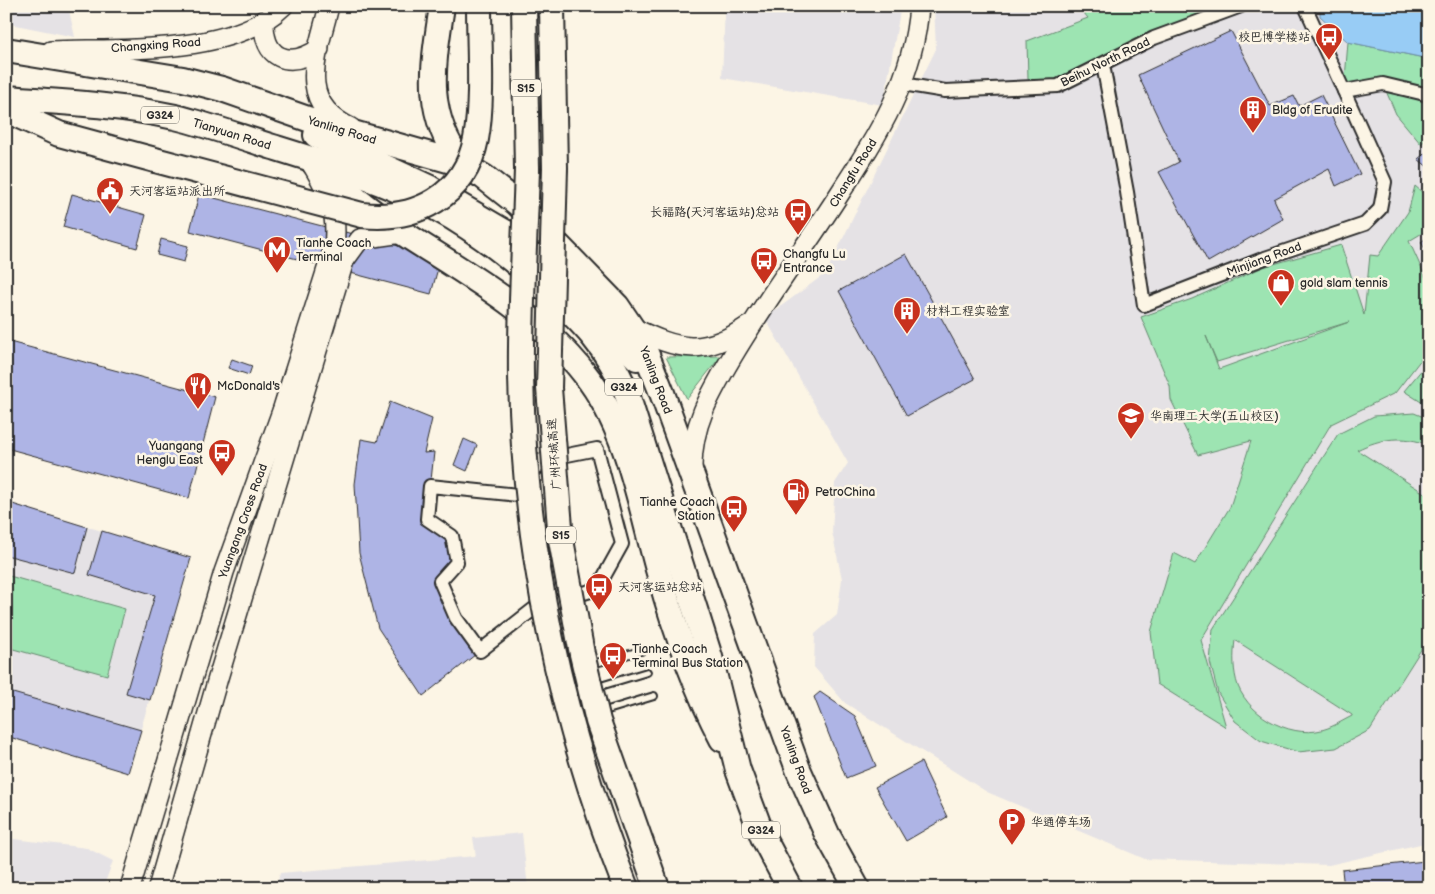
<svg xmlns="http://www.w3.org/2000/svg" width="1435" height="894" viewBox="0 0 1435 894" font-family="'Balsamiq Sans','LXGW WenKai TC',sans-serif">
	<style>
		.built { fill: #e5e2e5 }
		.green { fill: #9de4b2; stroke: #64886e; fill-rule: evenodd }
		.water { fill: #98ccf5; stroke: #6c8ca4 }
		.building { fill: #aeb4e5; stroke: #2b2b2b }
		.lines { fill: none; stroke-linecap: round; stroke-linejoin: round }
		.lane-casing { stroke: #2b2b2b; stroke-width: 10 }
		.street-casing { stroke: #2b2b2b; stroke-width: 16 }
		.secondary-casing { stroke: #2b2b2b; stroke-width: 22 }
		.highway-casing { stroke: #2b2b2b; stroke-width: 28 }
		.lane { stroke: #fcf5e5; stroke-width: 6 }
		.street { stroke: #fcf5e5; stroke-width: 12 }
		.secondary { stroke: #fcf5e5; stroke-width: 19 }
		.highway { stroke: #fcf5e5; stroke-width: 24 }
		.highway-bridge-casing { stroke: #2b2b2b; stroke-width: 28; stroke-linecap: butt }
		.highway-bridge { stroke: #fcf5e5; stroke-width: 24 }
		.labels { text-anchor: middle; stroke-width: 5; stroke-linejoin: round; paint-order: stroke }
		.shield { fill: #fcf5e5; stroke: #6a6863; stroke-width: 1 }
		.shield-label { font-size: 11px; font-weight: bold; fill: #2b2b2b }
		.poi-label { font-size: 12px; fill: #2b2b2b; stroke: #fcf5e5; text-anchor: start }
		.street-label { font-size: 12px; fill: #2b2b2b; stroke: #fcf5e5 }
	</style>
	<rect width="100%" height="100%" fill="#fcf5e5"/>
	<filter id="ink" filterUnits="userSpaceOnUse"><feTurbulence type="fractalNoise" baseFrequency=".02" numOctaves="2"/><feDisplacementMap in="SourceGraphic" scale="10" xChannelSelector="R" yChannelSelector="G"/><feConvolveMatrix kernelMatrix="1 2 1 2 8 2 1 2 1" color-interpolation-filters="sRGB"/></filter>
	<g filter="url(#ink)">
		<g class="built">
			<polygon points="6,6 68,6 75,37 6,23"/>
			<polygon points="725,6 901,6 883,105 722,78"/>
			<polygon points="934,6 1429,6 1429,842 1329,865 1145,859 987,792 845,703 814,667 815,634 837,615 842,579 832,532 835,483 848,463 765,318 826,273 936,49"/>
			<polygon points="6,502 191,558 128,773 6,736"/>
			<polygon points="522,833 528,888 276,888 280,873 476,856 473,838"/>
			<polygon points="6,838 87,848 113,861 103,888 6,888"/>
		</g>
		<g class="green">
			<polygon points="1078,6 1243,6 1065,83 1028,79 1027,41 1088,18"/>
			<polygon points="1348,42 1429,59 1429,95 1387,85 1429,105 1429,137 1421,144 1396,114 1383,84 1344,91"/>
			<path d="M1415,186L1429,198V229L1409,241L1429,285V349L1395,393L1331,424L1201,640L1226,727L1157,684L1151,632L1174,553L1195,564L1230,507L1251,441L1198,455L1171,400L1170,386L1141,317L1192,299L1263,267L1341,245L1364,315L1370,255L1378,256L1408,212ZM1349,322L1219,369L1206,336L1217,362Z"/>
			<polygon points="721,356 687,399 666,357"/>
			<polygon points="1429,361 1429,407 1404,391"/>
			<path d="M1414,413L1429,419V445C1403,435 1381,438 1357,450L1429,496V637L1370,730L1336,748L1298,752L1261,741L1235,721L1218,693L1210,662L1213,629L1338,434L1374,416ZM1235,640L1352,715V716C1344,720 1336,725 1328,728C1295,741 1251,718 1238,686C1233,671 1233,656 1235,640Z"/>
			<polygon points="6,575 125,609 107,675 6,647"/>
		</g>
		<polygon class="water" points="1320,6 1429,6 1429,59 1348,42 1320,16"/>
		<g class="building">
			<polygon points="1231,31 1270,106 1294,96 1299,106 1321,95 1360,174 1336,186 1329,169 1274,199 1283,219 1208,262 1159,172 1179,162 1138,75"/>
			<polygon points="1429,150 1429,168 1418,159"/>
			<polygon points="72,194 146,215 137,248 63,227"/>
			<polygon points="199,194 441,257 431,294 190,231"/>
			<polygon points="1429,236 1429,256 1421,242"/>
			<polygon points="161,239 188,246 184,262 157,255"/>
			<polygon points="906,254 975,379 907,416 839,291"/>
			<polygon points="6,341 215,397 189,498 6,448"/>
			<polygon points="232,359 252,366 249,375 228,368"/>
			<polygon points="390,402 432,419 424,453 434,452 427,519 452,536 457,562 440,581 480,651 423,696 378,628 359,553 355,484 361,439 377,442"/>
			<polygon points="464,439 477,445 467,471 454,465"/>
			<polygon points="6,502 87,527 75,573 6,555"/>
			<polygon points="102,531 191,558 150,700 126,693 155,595 89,575"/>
			<polygon points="6,691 141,730 128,773 6,736"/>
			<polygon points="820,692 855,716 876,766 846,778 814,697"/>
			<polygon points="921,762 947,817 906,841 875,787"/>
			<polygon points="1425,861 1428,888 1344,888 1342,870"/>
		</g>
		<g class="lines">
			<defs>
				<g id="lane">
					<polyline points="588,665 641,651"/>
					<polyline points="594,688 647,672"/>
					<polyline points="601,712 654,696"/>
				</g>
				<g id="street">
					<polyline points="1305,6 1344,91 1383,84 1429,95"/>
					<polyline points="1103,65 1127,192 1144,305 1265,258 1365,224 1380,209 1385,182 1344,91"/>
					<polyline points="903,84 945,91 1058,86 1154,38 1241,6"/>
					<polygon points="597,449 622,544 597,589 535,608 480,651 456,618 440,581 457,562 452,536 427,519 430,486 518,495 542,460"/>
				</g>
				<g id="secondary">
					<path d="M329,6C318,53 294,102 351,128"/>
					<path d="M264,20C263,59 288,69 319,49"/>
					<path d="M51,51C118,48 233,56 283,6"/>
					<path d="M633,328C679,350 703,357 748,326"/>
					<path d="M692,470C691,426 710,394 732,357C765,301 805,248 840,193C879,133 914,79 919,6"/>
					<path d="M130,888L224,572L282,411L334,247C338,213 330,195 313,166"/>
					<polyline points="158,888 218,678 344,261 360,239 402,233"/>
				</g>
				<g id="highway">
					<path d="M442,6C433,66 423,112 462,164"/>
					<polyline points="524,6 527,169"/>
					<polyline points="552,6 555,168"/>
					<polyline points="6,50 183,79 222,89 325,125 462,164 484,177 517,203 617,306 642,343 662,393 798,769 827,834 857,888"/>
					<path d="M6,98C63,102 120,105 175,117C208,125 241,137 273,147C328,164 384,181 436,208C477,230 513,259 548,291C584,324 606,346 626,391L710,657L738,770L763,837L790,888"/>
					<polyline points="6,110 59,134 155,160"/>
					<polyline points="316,135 430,188 505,232 575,292 637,358"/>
					<path d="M314,163C342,189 371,212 403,233C466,274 536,312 584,373C629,429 640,506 659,573C675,630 694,686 722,739"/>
				</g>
			</defs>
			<use href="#lane" class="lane-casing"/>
			<use href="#street" class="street-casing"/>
			<use href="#secondary" class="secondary-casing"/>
			<use href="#highway" class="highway-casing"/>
			<use href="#lane" class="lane"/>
			<use href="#street" class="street"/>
			<use href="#secondary" class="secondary"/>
			<use href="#highway" class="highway"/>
			<defs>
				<g id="highway-bridge">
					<path d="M155,160L362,215C416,221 465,196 476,139C483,101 479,46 479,6"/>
					<polyline points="555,168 549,388 561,540 582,654 598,721 657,888"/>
					<path d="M527,169C525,238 520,308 521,376C524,552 562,725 626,888"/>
				</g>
			</defs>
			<use href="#highway-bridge" class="highway-bridge-casing"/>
			<use href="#highway-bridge" class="highway-bridge"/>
		</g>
	</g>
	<defs>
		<symbol id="bus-pin" viewBox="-11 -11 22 30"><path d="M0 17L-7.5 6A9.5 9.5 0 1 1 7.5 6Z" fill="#c8321e" stroke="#fcf5e5"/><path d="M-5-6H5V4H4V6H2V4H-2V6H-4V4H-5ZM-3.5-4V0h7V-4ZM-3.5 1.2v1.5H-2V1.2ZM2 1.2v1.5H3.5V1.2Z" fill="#fff"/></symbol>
		<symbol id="building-pin" viewBox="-11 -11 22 30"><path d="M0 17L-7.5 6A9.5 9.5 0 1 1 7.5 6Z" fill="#c8321e" stroke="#fcf5e5"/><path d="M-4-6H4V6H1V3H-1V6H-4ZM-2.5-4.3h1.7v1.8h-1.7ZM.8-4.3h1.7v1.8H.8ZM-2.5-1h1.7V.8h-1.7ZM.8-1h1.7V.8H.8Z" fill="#fff"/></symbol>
		<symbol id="civic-pin" viewBox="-11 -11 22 30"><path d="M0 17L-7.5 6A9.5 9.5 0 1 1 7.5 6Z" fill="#c8321e" stroke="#fcf5e5"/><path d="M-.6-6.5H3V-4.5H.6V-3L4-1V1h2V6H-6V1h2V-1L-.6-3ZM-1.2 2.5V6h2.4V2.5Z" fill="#fff"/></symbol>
		<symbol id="metro-pin" viewBox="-11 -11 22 30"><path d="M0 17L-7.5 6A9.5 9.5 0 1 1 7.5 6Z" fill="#c8321e" stroke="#fcf5e5"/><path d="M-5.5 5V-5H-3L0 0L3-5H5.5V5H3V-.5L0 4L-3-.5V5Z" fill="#fff"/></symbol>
		<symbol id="shop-pin" viewBox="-11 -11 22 30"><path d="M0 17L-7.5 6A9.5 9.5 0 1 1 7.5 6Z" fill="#c8321e" stroke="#fcf5e5"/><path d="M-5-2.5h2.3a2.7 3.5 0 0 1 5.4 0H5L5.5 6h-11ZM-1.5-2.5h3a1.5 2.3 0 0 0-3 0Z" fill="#fff"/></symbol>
		<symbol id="restaurant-pin" viewBox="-11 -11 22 30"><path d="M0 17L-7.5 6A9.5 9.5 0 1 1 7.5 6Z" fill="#c8321e" stroke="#fcf5e5"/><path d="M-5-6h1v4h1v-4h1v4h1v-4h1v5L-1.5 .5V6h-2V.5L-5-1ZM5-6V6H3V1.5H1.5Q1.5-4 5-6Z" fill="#fff"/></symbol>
		<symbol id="university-pin" viewBox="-11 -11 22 30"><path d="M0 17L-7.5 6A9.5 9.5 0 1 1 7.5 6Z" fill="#c8321e" stroke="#fcf5e5"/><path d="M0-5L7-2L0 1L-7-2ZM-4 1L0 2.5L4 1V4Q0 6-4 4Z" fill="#fff"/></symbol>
		<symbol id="fuel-pin" viewBox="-11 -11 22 30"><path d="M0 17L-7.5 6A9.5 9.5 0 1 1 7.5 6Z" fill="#c8321e" stroke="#fcf5e5"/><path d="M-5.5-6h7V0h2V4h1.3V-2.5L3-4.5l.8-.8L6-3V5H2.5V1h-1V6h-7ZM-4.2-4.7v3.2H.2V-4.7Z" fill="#fff"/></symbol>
		<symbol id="parking-pin" viewBox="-11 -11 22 30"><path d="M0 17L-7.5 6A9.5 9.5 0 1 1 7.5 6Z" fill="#c8321e" stroke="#fcf5e5"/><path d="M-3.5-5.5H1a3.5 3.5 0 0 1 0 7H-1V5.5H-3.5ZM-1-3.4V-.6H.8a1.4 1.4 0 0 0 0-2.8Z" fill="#fff"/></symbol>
	</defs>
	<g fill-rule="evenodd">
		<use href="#bus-pin" x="1313" y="21" width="32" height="43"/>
		<use href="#building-pin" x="1237" y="94" width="32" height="43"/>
		<use href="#civic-pin" x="94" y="175" width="32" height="43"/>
		<use href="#bus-pin" x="782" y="196" width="32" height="43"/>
		<use href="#metro-pin" x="261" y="234" width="32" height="43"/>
		<use href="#bus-pin" x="748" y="245" width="32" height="43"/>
		<use href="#shop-pin" x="1265" y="267" width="32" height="43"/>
		<use href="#building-pin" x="891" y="295" width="32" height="43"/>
		<use href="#restaurant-pin" x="182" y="370" width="32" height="43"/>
		<use href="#university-pin" x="1115" y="400" width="32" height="43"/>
		<use href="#bus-pin" x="206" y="437" width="32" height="43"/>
		<use href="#fuel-pin" x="780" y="476" width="32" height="43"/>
		<use href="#bus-pin" x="718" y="493" width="32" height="43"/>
		<use href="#bus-pin" x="583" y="571" width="32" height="43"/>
		<use href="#bus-pin" x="597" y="640" width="32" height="43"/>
		<use href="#parking-pin" x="996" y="806" width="32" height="43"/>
	</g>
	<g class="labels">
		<g class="shield">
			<rect x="511" y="79.5" width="30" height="17" rx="4"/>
			<rect x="141" y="106.5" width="38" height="17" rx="4"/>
			<rect x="605" y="378.5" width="38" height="17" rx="4"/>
			<rect x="546" y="526.5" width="30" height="17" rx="4"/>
			<rect x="742" y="821.5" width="38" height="17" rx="4"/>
		</g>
		<g class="shield-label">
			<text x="526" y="92">S15</text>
			<text x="160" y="119">G324</text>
			<text x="624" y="391">G324</text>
			<text x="561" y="539">S15</text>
			<text x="761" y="834">G324</text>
		</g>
		<g class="poi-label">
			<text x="1310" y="41" text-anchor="end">校巴博学楼站</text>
			<text x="1272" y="114">Bldg of Erudite</text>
			<text x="129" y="195">天河客运站派出所</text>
			<text x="779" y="216" text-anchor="end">长福路(天河客运站)总站</text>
			<text x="296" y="247">Tianhe Coach<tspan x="296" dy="14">Terminal</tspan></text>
			<text x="783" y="258">Changfu Lu<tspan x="783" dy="14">Entrance</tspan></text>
			<text x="1300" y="287">gold slam tennis</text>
			<text x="926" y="315">材料工程实验室</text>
			<text x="217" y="390">McDonald's</text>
			<text x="1150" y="420">华南理工大学(五山校区)</text>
			<text x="203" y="450" text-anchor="end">Yuangang<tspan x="203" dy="14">Henglu East</tspan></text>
			<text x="815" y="496">PetroChina</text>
			<text x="715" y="506" text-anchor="end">Tianhe Coach<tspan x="715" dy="14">Station</tspan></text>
			<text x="618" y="591">天河客运站总站</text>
			<text x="632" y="653">Tianhe Coach<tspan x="632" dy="14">Terminal Bus Station</tspan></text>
			<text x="1031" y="826">华通停车场</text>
		</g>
		<g class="street-label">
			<text transform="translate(156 45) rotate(-4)" y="4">Changxing Road</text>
			<text transform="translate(1105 62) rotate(-26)" y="4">Beihu North Road</text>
			<text transform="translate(342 130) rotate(17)" y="4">Yanling Road</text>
			<text transform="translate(232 134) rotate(17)" y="4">Tianyuan Road</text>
			<text transform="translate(853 173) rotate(-58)" y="4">Changfu Road</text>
			<text transform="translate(1264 259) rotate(-20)" y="4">Minjiang Road</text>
			<text transform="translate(656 380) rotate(69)" y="4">Yanling Road</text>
			<text transform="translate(554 454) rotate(-94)" y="4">广州环城高速</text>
			<text transform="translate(243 521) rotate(-70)" y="4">Yuangang Cross Road</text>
			<text transform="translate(796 760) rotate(70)" y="4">Yanling Road</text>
		</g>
	</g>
	<rect width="1435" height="894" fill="none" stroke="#fcf5e5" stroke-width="25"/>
	<rect x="12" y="12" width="1410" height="869" fill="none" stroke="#2b2b2b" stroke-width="2" filter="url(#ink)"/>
</svg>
